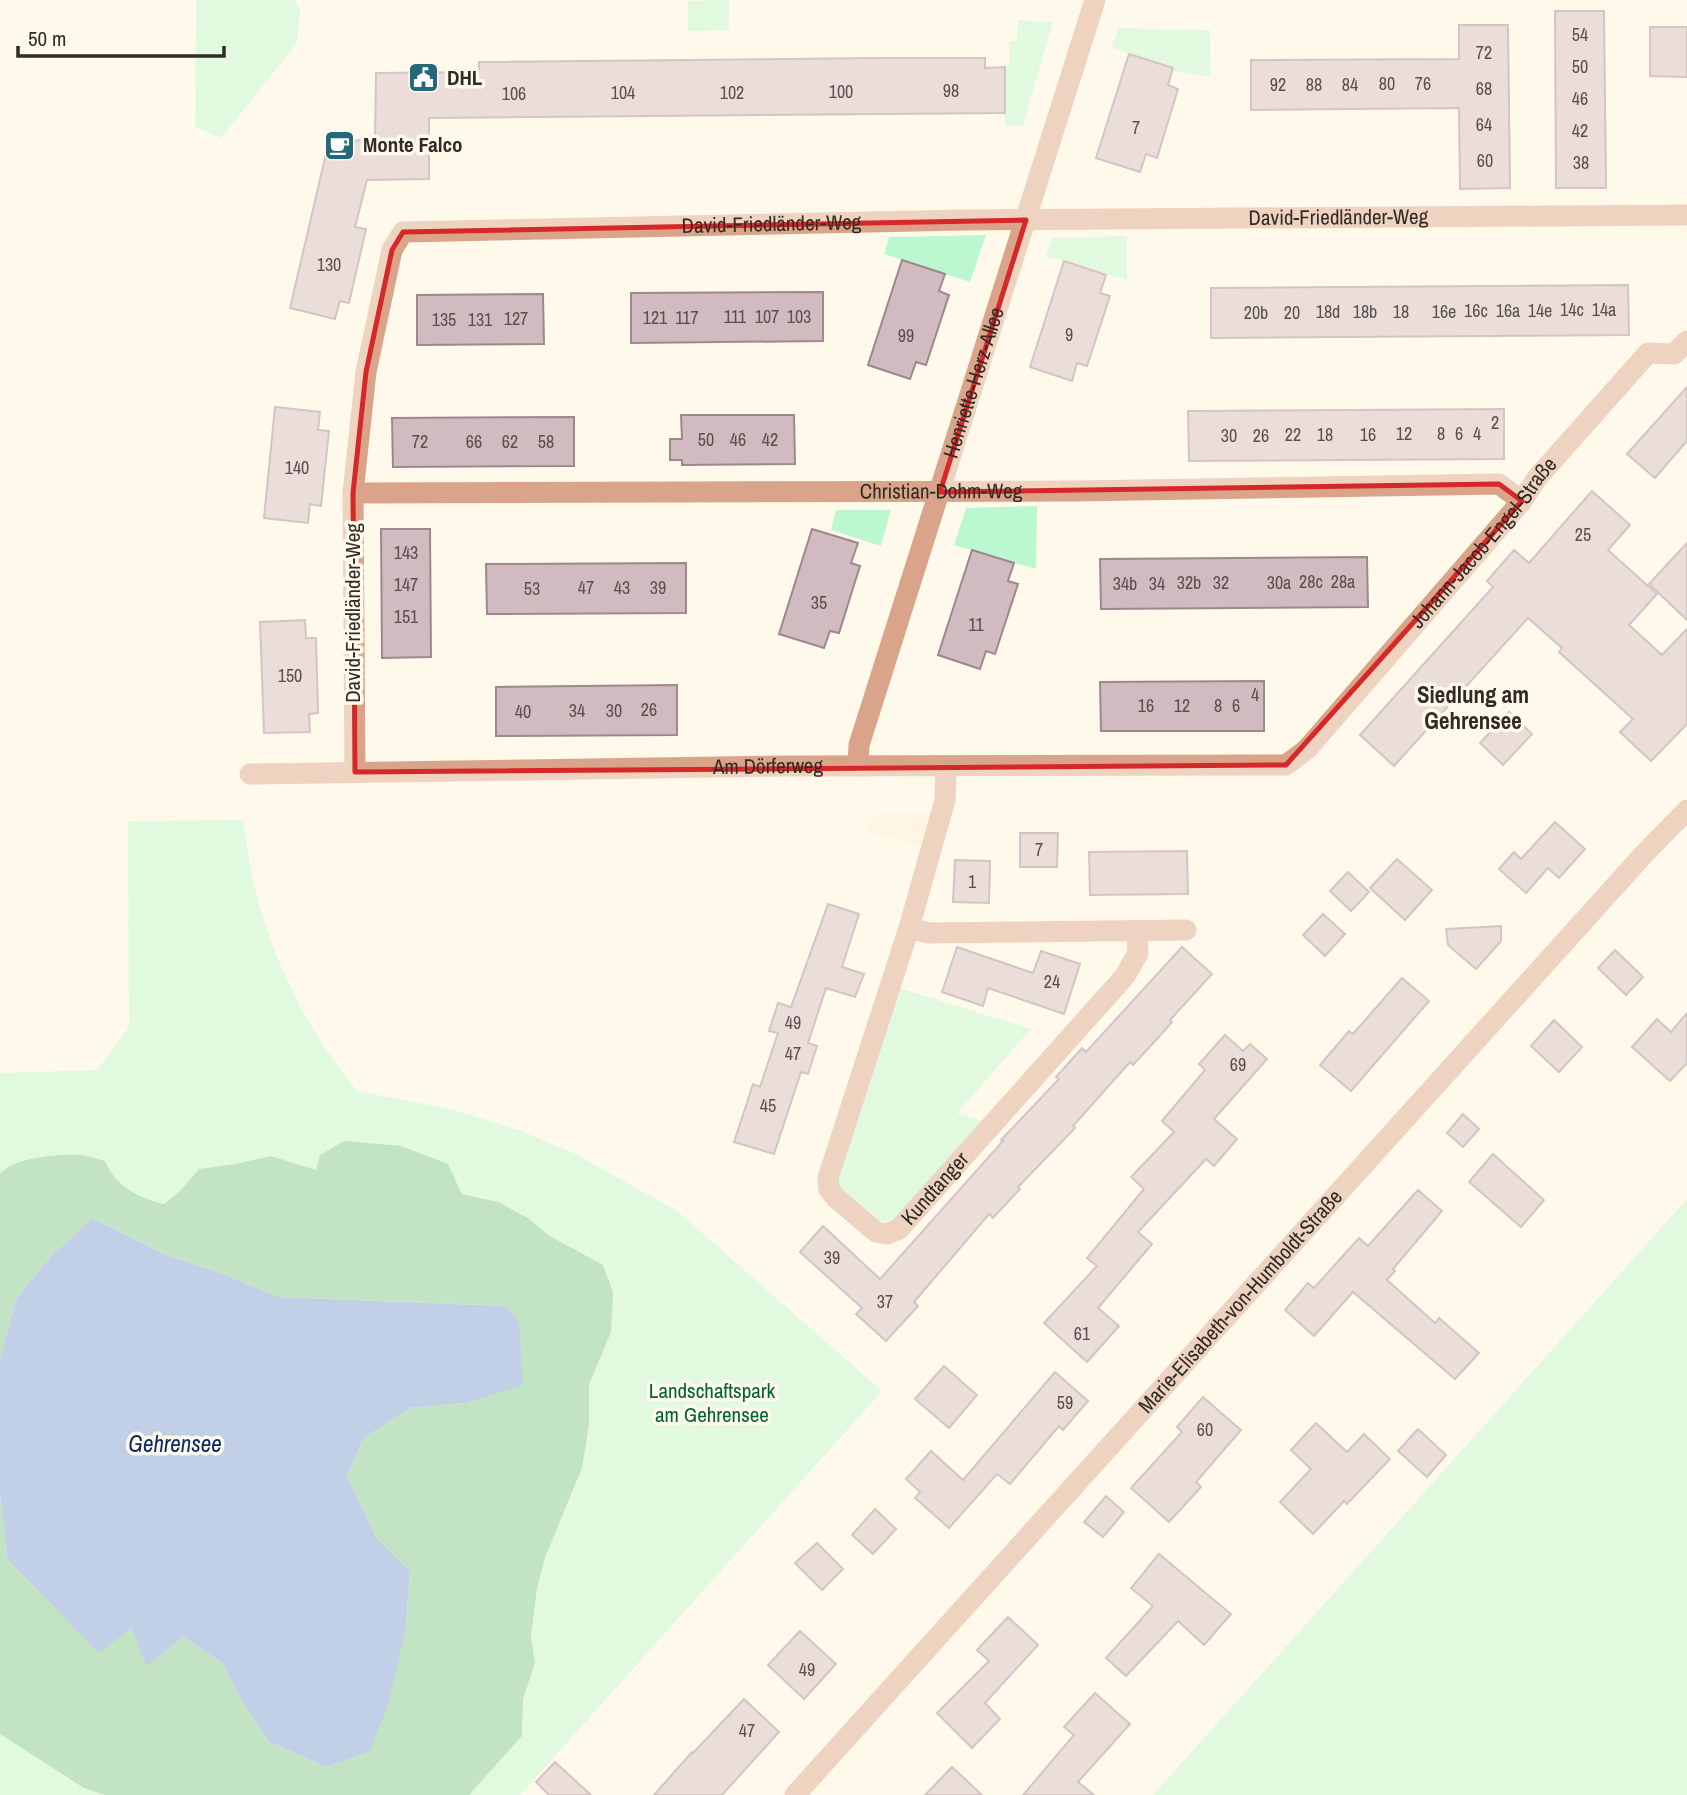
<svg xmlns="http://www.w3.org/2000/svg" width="1687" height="1795" viewBox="0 0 1687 1795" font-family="'Archivo Narrow',sans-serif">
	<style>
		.built { fill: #fff0d5 }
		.green { fill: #bbf8cf }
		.forest { fill: #7bc896 }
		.water { fill: #789edf }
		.building { fill: #d2bac1; stroke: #9e878d; stroke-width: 2 }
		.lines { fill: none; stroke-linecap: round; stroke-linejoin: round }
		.minor { stroke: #daa48a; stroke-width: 21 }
		.marked { fill: none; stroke: #d62828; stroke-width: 5; stroke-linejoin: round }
		.labels { text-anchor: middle; stroke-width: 7; stroke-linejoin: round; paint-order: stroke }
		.number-label { font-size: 18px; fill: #58504c }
		.poi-label { font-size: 21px; font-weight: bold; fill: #302c25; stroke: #fff9ec; text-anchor: start }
		.street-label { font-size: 21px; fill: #302c25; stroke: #fff9ec }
		.park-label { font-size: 21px; fill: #026236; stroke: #fff9ec }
		.neighbourhood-label { font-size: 23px; font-weight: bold; fill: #302c25; stroke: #fff9ec }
		.water-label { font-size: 23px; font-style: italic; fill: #06275f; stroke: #fff9ec }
	</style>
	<rect width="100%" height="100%" fill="#fff9ec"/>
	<polygon class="built" points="903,813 932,814 920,846 867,831 873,814"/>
	<g class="green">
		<polygon points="196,0 294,0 300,10 297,43 221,138 195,127"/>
		<polygon points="729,0 729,30 688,31 688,1"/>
		<polygon points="1018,20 1053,22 1023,125 1005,125 1005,67 1009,65 1009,42 1017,41"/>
		<path d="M1118,28L1210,30L1211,76C1183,77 1139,58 1112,47Z"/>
		<polygon points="986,235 970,282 884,254 889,237"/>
		<polygon points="1127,236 1127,280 1046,256 1052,238"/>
		<polygon points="1037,506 1036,569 954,545 966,508"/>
		<polygon points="836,510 891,510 881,546 831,530"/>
		<path d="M243,820C247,843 250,867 255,889C274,964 308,1031 357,1091L451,1109L521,1131L576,1154L677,1211L882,1391L520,1795H469L522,1736L523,1699L535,1663L531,1636L537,1590L545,1558L582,1468L589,1425V1385L611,1332C582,1287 552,1222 499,1202C488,1198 474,1196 462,1194L456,1180L317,1171L271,1156L235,1164L199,1169L180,1191L164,1204L147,1200L128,1191L111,1175L5,1168L0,1174V1073L97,1070L129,1027L128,821Z"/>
		<path d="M899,988L1031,1029L957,1113L983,1121L895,1219C891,1220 888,1222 884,1222C869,1223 843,1194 837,1182Z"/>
		<polygon points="1687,1199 1687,1795 1153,1795"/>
		<polygon points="0,1734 84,1788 105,1795 0,1795"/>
	</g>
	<path class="forest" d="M344,1141L401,1146L448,1164L462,1194L499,1202L528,1218L548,1235L603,1265L613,1292L611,1332L589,1385V1425L582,1468L545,1558L537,1589L531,1636L535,1663L523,1699L522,1736L469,1795H105L84,1788L0,1734V1496L7,1559L99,1652L133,1627L147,1666L183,1637L222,1663L244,1705L269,1742L327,1767L370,1750L406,1627L410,1571L376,1537L347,1476L364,1438L410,1408L465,1403L505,1306L279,1297L226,1275L164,1254L92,1218L49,1258L16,1299L0,1359V1174C12,1158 58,1154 78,1155C87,1155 96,1159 105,1161C116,1187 137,1197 164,1204L180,1191L199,1169L235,1164L271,1156L316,1170L320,1155Z"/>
	<polygon class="water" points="92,1218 164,1254 226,1275 279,1297 505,1306 519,1322 523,1385 465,1403 410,1408 364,1438 347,1476 376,1537 410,1571 406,1627 389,1702 370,1751 327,1767 269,1742 244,1705 222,1663 183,1637 146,1667 132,1628 99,1653 7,1559 0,1496 0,1359 16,1299 49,1258"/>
	<g class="building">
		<polygon points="1555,11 1604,11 1606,188 1556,188"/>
		<polygon points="1459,25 1508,25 1510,188 1460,189 1459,108 1251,110 1251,60 1459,59"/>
		<polygon points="1650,27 1687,27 1687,77 1650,76"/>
		<polygon points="1129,54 1173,68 1168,85 1178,89 1157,158 1146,154 1140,172 1096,158"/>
		<polygon points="878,58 985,58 985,68 1005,67 1005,113 429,118 429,179 367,180 355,227 366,229 349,303 340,301 335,319 290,308 329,141 375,140 376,73 479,72 479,62"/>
		<polygon points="902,260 945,274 939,291 949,295 926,365 916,362 910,379 868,365"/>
		<polygon points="1064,261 1106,275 1100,293 1110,296 1087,366 1077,363 1072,381 1030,367"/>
		<polygon points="1628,285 1629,335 1211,338 1211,288"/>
		<polygon points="823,292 823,341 631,343 631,293"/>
		<polygon points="543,294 544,344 417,345 417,295"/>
		<polygon points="1687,387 1687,441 1655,478 1627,454"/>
		<polygon points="275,407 320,412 318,430 329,431 321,506 310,504 308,523 264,518"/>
		<polygon points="1504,409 1504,459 1189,461 1188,411"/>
		<polygon points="681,415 794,415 795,464 682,465 682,460 670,460 670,439 682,439"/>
		<polygon points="574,417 574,466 393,467 392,418"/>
		<polygon points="1592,491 1630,525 1608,550 1657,594 1629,625 1662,655 1687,629 1687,724 1651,761 1620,732 1633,719 1559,652 1562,648 1528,618 1394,766 1360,735 1493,587 1487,581 1514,550 1529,563"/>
		<polygon points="381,529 430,529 431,657 382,658"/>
		<polygon points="812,529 858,543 851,563 860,566 839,633 830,631 824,648 779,634"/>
		<polygon points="1687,543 1687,620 1649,584"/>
		<polygon points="972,550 1014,563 1008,581 1018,584 995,654 986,651 980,669 938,655"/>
		<polygon points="1367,557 1368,607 1101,609 1100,559"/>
		<polygon points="686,563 686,613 487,614 486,564"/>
		<polygon points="305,620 306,638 316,638 318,713 309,714 310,732 264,733 260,622"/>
		<polygon points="1264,681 1264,731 1101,731 1100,682"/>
		<polygon points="677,685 677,735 496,736 496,687"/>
		<polygon points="1509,712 1532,734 1503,765 1480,743"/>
		<polygon points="1555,822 1585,849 1559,878 1548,868 1526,893 1499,869 1514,852 1521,859"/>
		<polygon points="1020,833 1058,833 1057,867 1020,867"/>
		<polygon points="1187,851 1188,894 1090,895 1089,852"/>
		<polygon points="1397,859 1432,890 1405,920 1370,888"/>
		<polygon points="955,860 990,861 989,903 953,902"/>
		<polygon points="1348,872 1369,892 1351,911 1330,891"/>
		<polygon points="828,904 859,914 842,967 864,974 855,997 826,988 808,1043 817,1046 808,1074 801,1072 774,1154 734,1142 753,1084 760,1087 778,1033 769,1031 778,1003 791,1007"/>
		<polygon points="1323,914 1345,934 1325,956 1303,935"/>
		<polygon points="1501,926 1501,941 1476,969 1448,945 1446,929"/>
		<polygon points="957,947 1033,973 1041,951 1080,964 1064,1014 988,988 983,1006 942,992"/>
		<polygon points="1182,947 1212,974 1170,1020 1172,1022 1157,1039 1133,1065 1130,1062 1073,1126 1075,1128 1018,1187 1020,1189 993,1218 989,1214 914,1302 918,1306 886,1341 856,1314 862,1308 800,1252 823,1226 880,1279 1003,1141 1001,1140 1059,1079 1056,1077 1082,1048 1086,1052"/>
		<polygon points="1615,950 1643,977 1626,995 1598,968"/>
		<polygon points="1402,978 1429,1001 1351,1091 1320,1065 1349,1031 1353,1034"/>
		<polygon points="1687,1013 1687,1063 1670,1081 1632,1047 1657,1019 1671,1032"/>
		<polygon points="1554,1020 1582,1047 1559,1072 1531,1046"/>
		<polygon points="1225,1035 1243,1051 1250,1044 1267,1059 1214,1119 1237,1139 1214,1166 1206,1159 1138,1232 1152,1244 1098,1308 1119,1326 1087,1362 1044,1323 1097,1266 1087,1258 1144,1189 1131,1177 1174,1132 1162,1121 1205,1070 1199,1064"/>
		<polygon points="1463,1114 1479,1129 1463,1147 1447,1133"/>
		<polygon points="1493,1154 1544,1200 1521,1227 1469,1182"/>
		<polygon points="1418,1190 1442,1211 1393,1269 1395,1271 1387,1280 1435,1323 1439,1318 1479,1353 1455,1379 1353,1292 1314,1336 1285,1310 1308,1283 1314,1288 1359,1238 1368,1246"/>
		<polygon points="944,1366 977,1395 949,1428 915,1399"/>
		<polygon points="1055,1372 1088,1401 1063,1430 1059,1426 1010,1484 997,1474 949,1528 915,1498 920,1492 906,1479 931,1451 963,1480"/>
		<polygon points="1203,1397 1241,1430 1196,1482 1201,1487 1169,1522 1131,1488 1182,1432 1177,1427"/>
		<polygon points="1316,1423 1347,1452 1364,1434 1390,1459 1347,1504 1344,1501 1313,1534 1280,1502 1311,1469 1291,1450"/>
		<polygon points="1418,1429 1446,1455 1427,1477 1398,1451"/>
		<polygon points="1106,1496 1124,1512 1103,1537 1084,1522"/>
		<polygon points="875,1509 896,1529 873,1554 852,1535"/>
		<polygon points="817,1543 843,1569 822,1590 795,1563"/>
		<polygon points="1159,1554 1231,1614 1204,1645 1178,1621 1126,1676 1106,1658 1153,1606 1131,1588"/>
		<polygon points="1008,1617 1038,1645 985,1703 1000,1719 972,1748 937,1713 989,1661 977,1650"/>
		<polygon points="800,1631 836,1664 804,1699 768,1665"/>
		<polygon points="1095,1693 1130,1724 1078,1782 1094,1795 1023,1795 1074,1735 1064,1727"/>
		<polygon points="744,1699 779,1732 722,1795 654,1795 692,1752 693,1753"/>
		<polygon points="555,1762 591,1795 549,1795 536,1782"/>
		<polygon points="952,1767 982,1795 925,1795"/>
	</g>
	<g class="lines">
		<g class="minor">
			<path id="s1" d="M353,493L1076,491L1499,484L1522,501"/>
			<path id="s2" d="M858,766L859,745L1095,0"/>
			<path id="s3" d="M946,766L945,800L909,928L828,1178L829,1189L836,1198L876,1232L887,1234L899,1229L1125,976L1138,953L1137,931"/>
			<path id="s4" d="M355,772L353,493L366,372L392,250L403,232L963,220L1687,215"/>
			<path id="s5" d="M250,774L787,766L1286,765L1307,749L1522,501L1537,478L1648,353L1674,354L1687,341"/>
			<polyline points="909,928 929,933 1186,930"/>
			<path id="s6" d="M795,1795L1645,853L1687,810"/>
		</g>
	</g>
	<path d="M0 0H1687V1795H0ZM1026,220L940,492L1499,484L1522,501L1286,765L355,772L353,493L366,372L392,250L403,232Z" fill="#fff9ec" fill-opacity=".55" fill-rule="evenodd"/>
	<path class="marked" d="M1026,220L940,492L1499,484L1522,501L1286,765L355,772L353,493L366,372L392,250L403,232Z"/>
	<defs>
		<symbol id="civic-square" viewBox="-11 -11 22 22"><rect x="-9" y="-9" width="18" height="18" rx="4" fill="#236979" stroke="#fff9ec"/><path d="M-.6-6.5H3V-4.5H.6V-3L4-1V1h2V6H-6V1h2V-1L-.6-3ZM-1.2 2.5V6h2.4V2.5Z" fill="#fff"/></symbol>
		<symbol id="cafe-square" viewBox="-11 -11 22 22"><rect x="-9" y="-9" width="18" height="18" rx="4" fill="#236979" stroke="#fff9ec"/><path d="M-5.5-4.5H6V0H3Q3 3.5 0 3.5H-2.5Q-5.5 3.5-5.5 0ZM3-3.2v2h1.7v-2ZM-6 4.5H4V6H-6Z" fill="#fff"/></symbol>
	</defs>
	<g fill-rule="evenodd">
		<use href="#civic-square" x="406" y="60" width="35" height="35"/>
		<use href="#cafe-square" x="322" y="128" width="35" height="35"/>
	</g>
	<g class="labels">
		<g class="number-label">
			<text x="1580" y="41">54</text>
			<text x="1484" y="59">72</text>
			<text x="1580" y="73">50</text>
			<text x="1387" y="90">80</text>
			<text x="1423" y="90">76</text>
			<text x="1278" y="91">92</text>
			<text x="1314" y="91">88</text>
			<text x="1350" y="91">84</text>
			<text x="1484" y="95">68</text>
			<text x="951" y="97">98</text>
			<text x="841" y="98">100</text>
			<text x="623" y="99">104</text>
			<text x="732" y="99">102</text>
			<text x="514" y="100">106</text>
			<text x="1580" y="105">46</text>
			<text x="1484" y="131">64</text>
			<text x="1136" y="134">7</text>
			<text x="1580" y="137">42</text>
			<text x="1485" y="167">60</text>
			<text x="1581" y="169">38</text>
			<text x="329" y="271">130</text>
			<text x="1572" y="316">14c</text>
			<text x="1604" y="316">14a</text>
			<text x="1476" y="317">16c</text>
			<text x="1508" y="317">16a</text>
			<text x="1540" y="317">14e</text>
			<text x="1328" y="318">18d</text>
			<text x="1365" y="318">18b</text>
			<text x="1401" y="318">18</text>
			<text x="1444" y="318">16e</text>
			<text x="1256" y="319">20b</text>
			<text x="1292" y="319">20</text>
			<text x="735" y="323">111</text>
			<text x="767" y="323">107</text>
			<text x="799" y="323">103</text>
			<text x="655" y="324">121</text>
			<text x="687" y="324">117</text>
			<text x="516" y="325">127</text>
			<text x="444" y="326">135</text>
			<text x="480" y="326">131</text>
			<text x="1069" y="341">9</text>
			<text x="906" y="342">99</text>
			<text x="1495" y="429">2</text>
			<text x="1404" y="440">12</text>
			<text x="1441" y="440">8</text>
			<text x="1459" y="440">6</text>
			<text x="1477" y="440">4</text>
			<text x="1293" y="441">22</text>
			<text x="1325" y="441">18</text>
			<text x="1368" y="441">16</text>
			<text x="1229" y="442">30</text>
			<text x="1261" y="442">26</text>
			<text x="706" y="446">50</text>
			<text x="738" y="446">46</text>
			<text x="770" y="446">42</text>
			<text x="420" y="448">72</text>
			<text x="474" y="448">66</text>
			<text x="510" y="448">62</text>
			<text x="546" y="448">58</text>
			<text x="297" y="474">140</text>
			<text x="1583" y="541">25</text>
			<text x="406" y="559">143</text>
			<text x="1311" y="588">28c</text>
			<text x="1343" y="588">28a</text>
			<text x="1189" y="589">32b</text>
			<text x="1221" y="589">32</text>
			<text x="1279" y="589">30a</text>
			<text x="1125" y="590">34b</text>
			<text x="1157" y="590">34</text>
			<text x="406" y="591">147</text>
			<text x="586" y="594">47</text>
			<text x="622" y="594">43</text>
			<text x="658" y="594">39</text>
			<text x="532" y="595">53</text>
			<text x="819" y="609">35</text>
			<text x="406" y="623">151</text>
			<text x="976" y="631">11</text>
			<text x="290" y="682">150</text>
			<text x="1255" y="701">4</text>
			<text x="1146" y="712">16</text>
			<text x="1182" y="712">12</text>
			<text x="1218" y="712">8</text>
			<text x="1236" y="712">6</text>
			<text x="649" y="716">26</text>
			<text x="577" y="717">34</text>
			<text x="614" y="717">30</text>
			<text x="523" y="718">40</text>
			<text x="1039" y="856">7</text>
			<text x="972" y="888">1</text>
			<text x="1052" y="988">24</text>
			<text x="793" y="1029">49</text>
			<text x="793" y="1060">47</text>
			<text x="1238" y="1071">69</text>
			<text x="768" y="1112">45</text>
			<text x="832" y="1264">39</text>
			<text x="885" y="1308">37</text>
			<text x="1082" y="1340">61</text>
			<text x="1065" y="1409">59</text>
			<text x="1205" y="1436">60</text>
			<text x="807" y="1676">49</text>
			<text x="747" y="1737">47</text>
		</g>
		<g class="poi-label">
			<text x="447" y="85">DHL</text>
			<text x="363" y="152">Monte Falco</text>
		</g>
		<g class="street-label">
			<text dy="7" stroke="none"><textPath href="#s4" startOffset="1482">David-Friedländer-Weg</textPath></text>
			<text dy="7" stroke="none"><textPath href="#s4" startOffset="915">David-Friedländer-Weg</textPath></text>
			<text dy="7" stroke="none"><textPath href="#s2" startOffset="401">Henriette-Herz-Allee</textPath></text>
			<text dy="7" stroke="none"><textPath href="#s1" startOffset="588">Christian-Dohm-Weg</textPath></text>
			<text dy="7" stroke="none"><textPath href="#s5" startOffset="1334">Johann-Jacob-Engel-Straße</textPath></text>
			<text transform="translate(353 613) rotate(-90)" y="7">David-Friedländer-Weg</text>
			<text dy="7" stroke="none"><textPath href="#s5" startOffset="518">Am Dörferweg</textPath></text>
			<text dy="7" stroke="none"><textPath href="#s3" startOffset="583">Kundtanger</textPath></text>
			<text dy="7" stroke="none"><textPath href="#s6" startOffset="665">Marie-Elisabeth-von-Humboldt-Straße</textPath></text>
		</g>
		<g class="park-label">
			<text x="712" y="1398">Landschaftspark<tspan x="712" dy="24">am Gehrensee</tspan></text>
		</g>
		<g class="neighbourhood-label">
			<text x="1473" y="703">Siedlung am<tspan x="1473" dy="26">Gehrensee</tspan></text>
		</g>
		<g class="water-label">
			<text x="175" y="1452">Gehrensee</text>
		</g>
	</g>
	<path d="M18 46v10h206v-10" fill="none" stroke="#302c25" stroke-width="3.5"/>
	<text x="28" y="46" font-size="21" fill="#302c25" stroke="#fff9ec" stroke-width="5" paint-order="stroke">50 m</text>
</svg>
